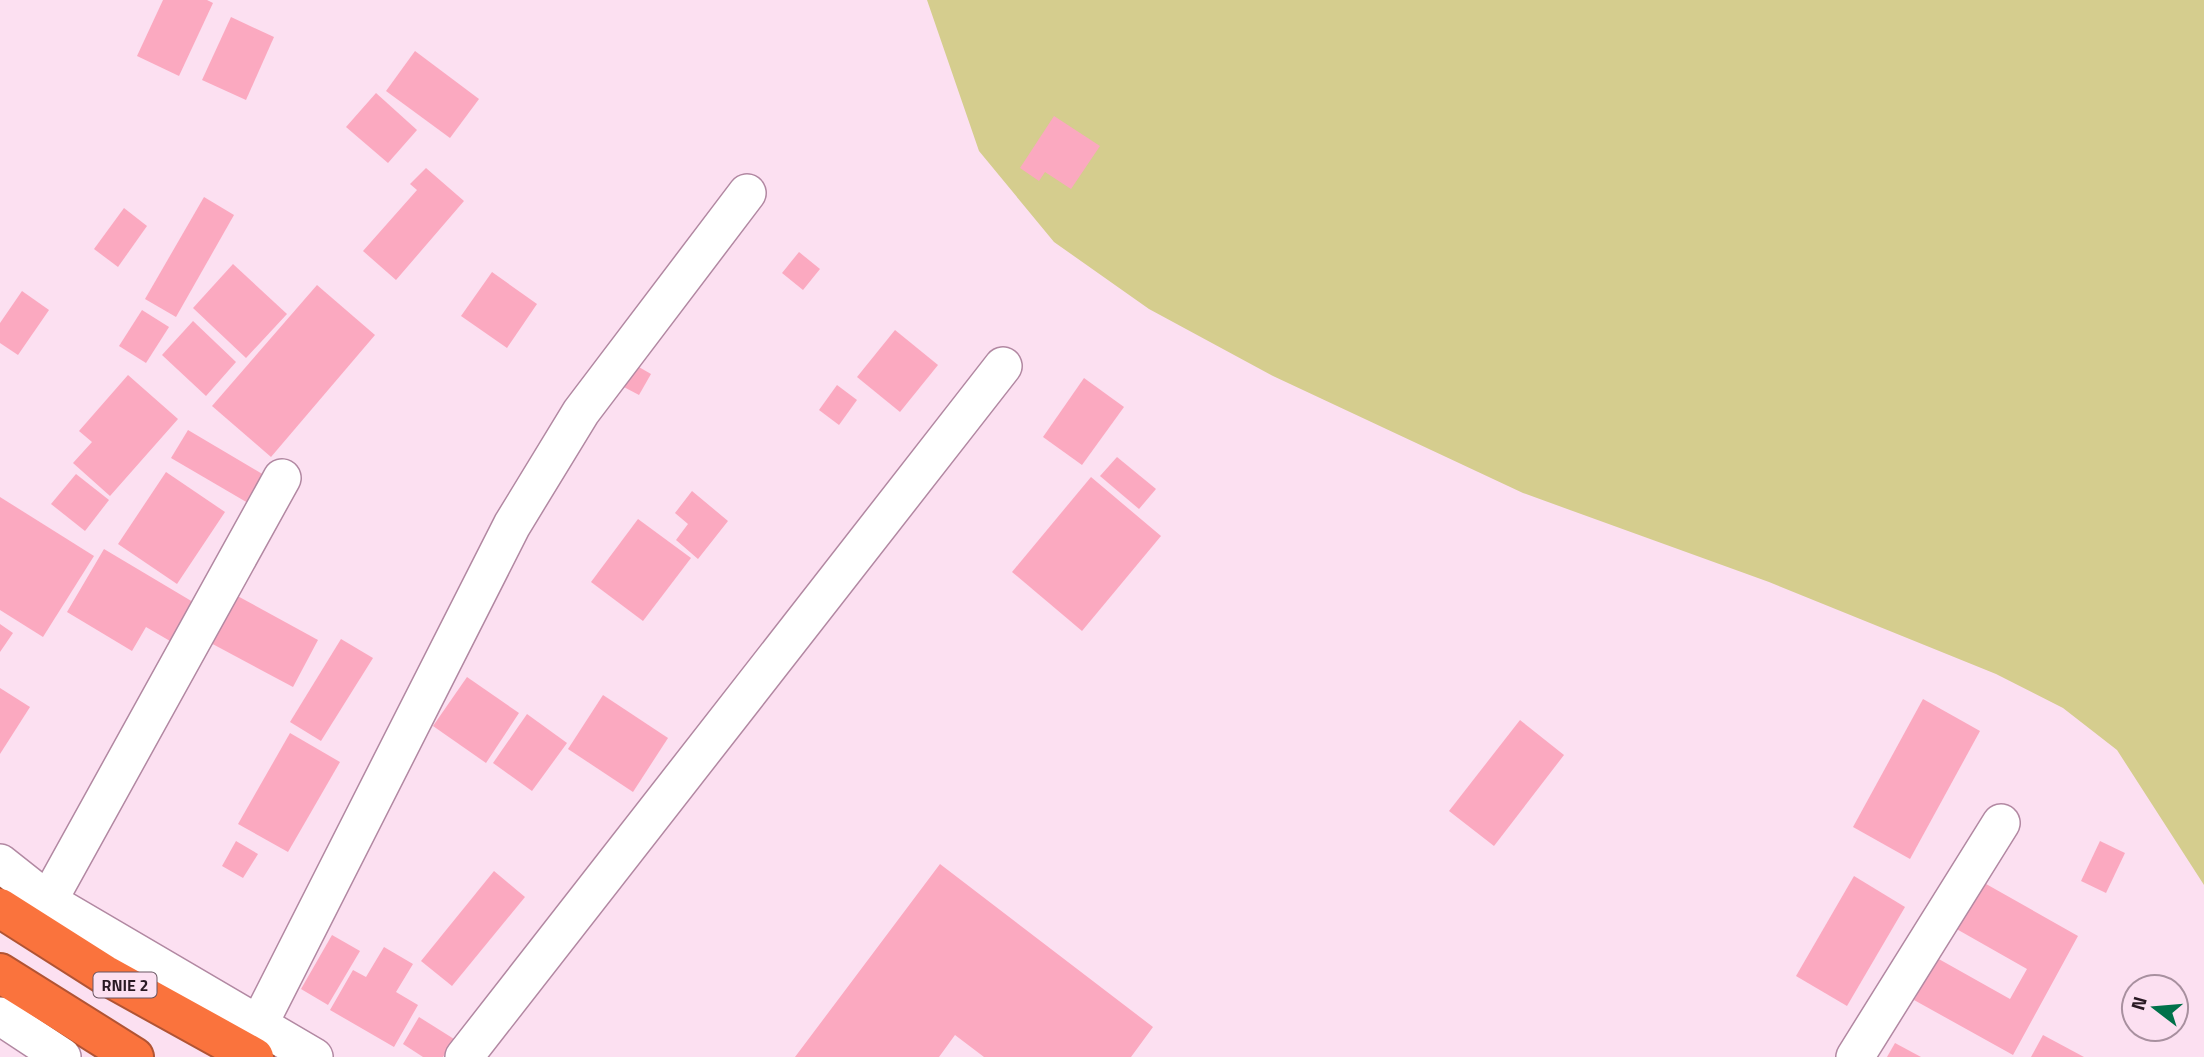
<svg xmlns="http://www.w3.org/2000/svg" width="2204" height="1057" viewBox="0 0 2204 1057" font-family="'Titillium Web',sans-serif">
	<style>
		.green { fill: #d5cd8e }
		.building { fill: #fba9c0 }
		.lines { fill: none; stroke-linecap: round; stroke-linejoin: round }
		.minor-casing { stroke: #b288a2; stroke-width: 40 }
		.highway-casing { stroke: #b15434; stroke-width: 42 }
		.minor { stroke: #fff; stroke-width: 37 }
		.highway { stroke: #fa733d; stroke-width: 38 }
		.labels { text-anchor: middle; stroke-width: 5; stroke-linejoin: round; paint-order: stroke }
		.shield { fill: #fce0f1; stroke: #685561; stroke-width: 2 }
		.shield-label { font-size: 16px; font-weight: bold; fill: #291923 }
	</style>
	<rect width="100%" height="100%" fill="#fce0f1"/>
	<polygon class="green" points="927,0 2204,0 2204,885 2117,750 2063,708 1996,674 1769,582 1523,493 1273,376 1149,309 1054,242 979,151"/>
	<g class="building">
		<polygon points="163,0 207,0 213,3 179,76 137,56"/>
		<polygon points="231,17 274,37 246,100 202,80"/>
		<polygon points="415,51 479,99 450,138 386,91"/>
		<polygon points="376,93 417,130 388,163 346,127"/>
		<polygon points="1054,116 1100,146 1071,189 1045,172 1039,181 1020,168"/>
		<polygon points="426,168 464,201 396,280 363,251 417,190 410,184"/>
		<polygon points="204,197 234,215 176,317 145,299"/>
		<polygon points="124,208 147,226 118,267 94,249"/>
		<polygon points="799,252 820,269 803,290 782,273"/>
		<polygon points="233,264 287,314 246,358 193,308"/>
		<polygon points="492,272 537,304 507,348 461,316"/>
		<polygon points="317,285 375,335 271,457 212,406"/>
		<polygon points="22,291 49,310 18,355 0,343 0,323"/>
		<polygon points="142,310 169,327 146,363 119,346"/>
		<polygon points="193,321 236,362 206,396 162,355"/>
		<polygon points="895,330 938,365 900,412 857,377"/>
		<polygon points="632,363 651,374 639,395 620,385"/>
		<polygon points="128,375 178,419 110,496 73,463 92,442 79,431"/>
		<polygon points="1084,378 1124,407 1082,465 1043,437"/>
		<polygon points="837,385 857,400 839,425 819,410"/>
		<polygon points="188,430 264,475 248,503 171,458"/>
		<polygon points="1117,457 1156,489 1139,509 1100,476"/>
		<polygon points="166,472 225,512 177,584 118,544"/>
		<polygon points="76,474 109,500 85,531 51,504"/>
		<polygon points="1091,477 1161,536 1082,631 1012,572"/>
		<polygon points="692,491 728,521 698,559 676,540 688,524 675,513"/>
		<polygon points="0,497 94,556 43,637 0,610"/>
		<polygon points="638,519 691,558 643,621 591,582"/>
		<polygon points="104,549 193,602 170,641 146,627 132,651 67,612"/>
		<polygon points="232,593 318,640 293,687 207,641"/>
		<polygon points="0,624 13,633 0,652"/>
		<polygon points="341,639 373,658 321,741 290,722"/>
		<polygon points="467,677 519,713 486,763 433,726"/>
		<polygon points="0,688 30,707 0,754"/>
		<polygon points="603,695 668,738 633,792 568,749"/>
		<polygon points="1923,699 1980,731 1910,859 1853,827"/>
		<polygon points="527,714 567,743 532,791 493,763"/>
		<polygon points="1520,720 1564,755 1494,846 1449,811"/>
		<polygon points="290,733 340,762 288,852 238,824"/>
		<polygon points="236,841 258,854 243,878 222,866"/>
		<polygon points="2100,841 2125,853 2106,893 2081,881"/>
		<polygon points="940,864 1153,1027 1131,1057 984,1057 955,1035 939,1057 795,1057"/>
		<polygon points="494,871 525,897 452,986 421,961"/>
		<polygon points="1854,876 1905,907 1847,1006 1796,976"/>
		<polygon points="1979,880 2078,936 2013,1055 1914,1000 1937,958 2010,999 2027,969 1953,927"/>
		<polygon points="332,935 360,951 328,1005 301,989"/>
		<polygon points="384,947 413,964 396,992 418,1005 394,1047 330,1010 353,970 366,977"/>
		<polygon points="419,1017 454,1039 443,1057 423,1057 403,1044"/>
		<polygon points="2043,1035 2084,1057 2031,1057"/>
		<polygon points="1895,1043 1921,1057 1887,1057"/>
	</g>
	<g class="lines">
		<defs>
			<g id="minor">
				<polyline points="0,863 48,901 314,1057"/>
				<polyline points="48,901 282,478"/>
				<polyline points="0,1016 62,1057"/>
				<polyline points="258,1026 512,525 581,412 747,193"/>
				<polyline points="464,1057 1003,366"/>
				<polyline points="1855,1057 2001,823"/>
			</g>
			<g id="highway">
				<polyline points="0,908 104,974 254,1057"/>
				<polyline points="0,973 134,1057"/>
			</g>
		</defs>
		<use href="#minor" class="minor-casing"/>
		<use href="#highway" class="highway-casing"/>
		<use href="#minor" class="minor"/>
		<use href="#highway" class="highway"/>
	</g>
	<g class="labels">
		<rect class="shield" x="93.5" y="972.5" width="63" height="25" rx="5"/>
		<g class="shield-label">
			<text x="125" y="991">RNIE 2</text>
		</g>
	</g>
	<g transform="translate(2155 1008) rotate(286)"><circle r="33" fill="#fce0f1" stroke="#a8909f" stroke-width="2"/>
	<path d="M0-5L12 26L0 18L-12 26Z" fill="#00714a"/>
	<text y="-10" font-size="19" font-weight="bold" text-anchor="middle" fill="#291923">N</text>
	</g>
</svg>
